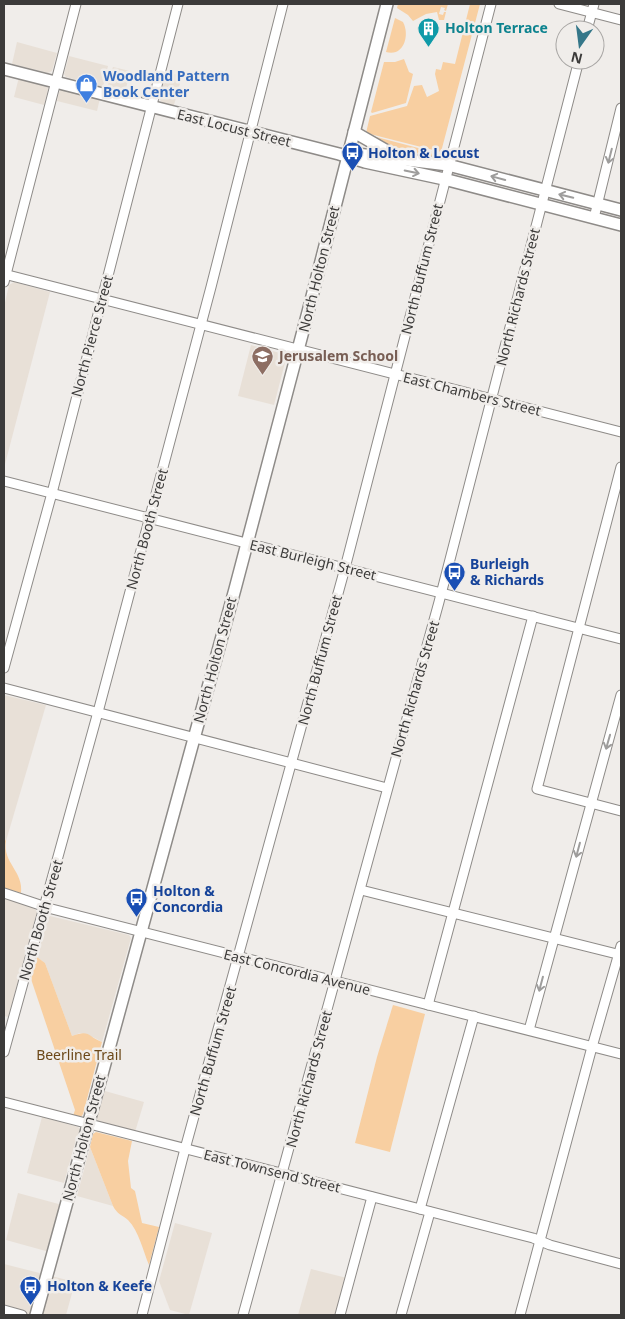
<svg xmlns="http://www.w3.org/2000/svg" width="625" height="1319" viewBox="0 0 625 1319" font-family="'Noto Sans',sans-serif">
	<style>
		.built { fill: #e8e0d7 }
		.green { fill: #f8cfa1 }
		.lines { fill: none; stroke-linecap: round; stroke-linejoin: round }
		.minor-casing { stroke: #8e8b88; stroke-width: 11 }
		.major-casing { stroke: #8e8b88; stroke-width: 14 }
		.minor { stroke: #fff; stroke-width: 9 }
		.major { stroke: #fff; stroke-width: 11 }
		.oneway { stroke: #9e9d9c }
		.labels { text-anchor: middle; stroke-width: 5; stroke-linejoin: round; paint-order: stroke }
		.culture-label { font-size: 14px; font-weight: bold; fill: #0d838f; stroke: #f0edea; text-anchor: start }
		.shop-label { font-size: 14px; font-weight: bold; fill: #366cbe; stroke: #f0edea; text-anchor: start }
		.street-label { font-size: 14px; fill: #3c3b3a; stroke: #f0edea }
		.transit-label { font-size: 14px; font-weight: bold; fill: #164399; stroke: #f0edea; text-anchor: start }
		.education-label { font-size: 14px; font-weight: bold; fill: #785e54; stroke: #f0edea; text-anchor: start }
		.park-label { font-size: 14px; fill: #6c4818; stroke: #f0edea }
	</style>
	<rect width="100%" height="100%" fill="#f0edea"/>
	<g class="built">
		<polygon points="17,42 57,53 52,71 48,73 12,64"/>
		<polygon points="69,56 108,66 103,87 66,77 64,74"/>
		<polygon points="113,67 130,71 125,93 107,88"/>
		<polygon points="166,72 182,76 174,105 163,103 159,99"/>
		<polygon points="19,77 47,85 48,89 44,105 14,97"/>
		<polygon points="62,89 100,98 97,111 57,101 59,92"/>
		<polygon points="14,282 50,292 4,468 4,307 9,285"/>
		<polygon points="251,345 287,355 274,405 238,396"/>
		<polygon points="4,695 46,705 6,841 4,837"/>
		<polygon points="4,898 35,909 37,912 8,1017 4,1016"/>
		<polygon points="50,916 129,935 131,938 102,1042 95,1038 80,1033 72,1036 45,963 37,957 48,918"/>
		<polygon points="105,1091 144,1102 135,1132 98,1122 96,1120"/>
		<polygon points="42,1117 78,1127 81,1130 80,1135 77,1136 64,1183 27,1173"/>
		<polygon points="90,1147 113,1206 77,1196"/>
		<polygon points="18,1193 66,1206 53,1253 6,1240"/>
		<polygon points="175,1223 212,1233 189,1315 170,1310 159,1281"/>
		<polygon points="4,1264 75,1282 66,1315 22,1315 4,1310"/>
		<polygon points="311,1269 347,1278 336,1315 298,1315"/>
	</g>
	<g class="green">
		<polygon points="398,4 448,4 446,11 444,10 445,8 441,7 439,14 443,15 444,12 446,12 444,20 439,20 437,12 426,14 413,21 408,15 397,8"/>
		<polygon points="470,4 480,4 441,152 366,133 370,116 407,106 414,86 422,85 427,97 439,91 435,74 436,69 441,70 443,62 455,64"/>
		<path d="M395,18L403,22C410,35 404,57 386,52Z"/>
		<polygon points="404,59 409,72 413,74 406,103 372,113 371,112 384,62 395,62"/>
		<polygon points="365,134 441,154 440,158 400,152"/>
		<path d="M4,837L6,841C2,862 24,872 21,893L4,888Z"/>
		<path d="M37,957L45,963L72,1036C90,1029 88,1037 102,1042L83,1114L81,1117L73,1116L75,1110L31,979Z"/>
		<polygon points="393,1005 425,1014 390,1152 355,1143 377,1057"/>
		<path d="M96,1132L132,1141L128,1161L131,1188L135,1191L142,1223L159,1227L149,1265C143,1251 139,1231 128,1220C122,1215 117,1214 113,1206L90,1147L93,1134Z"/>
	</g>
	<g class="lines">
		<defs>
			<g id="minor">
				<polyline points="559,4 621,20"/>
				<polyline points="587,30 594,4"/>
				<polyline points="594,218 621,108"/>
				<polyline points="4,274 621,432"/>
				<polyline points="4,282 76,4"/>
				<polyline points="621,467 537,789 621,811"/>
				<polyline points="4,481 621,639"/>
				<polyline points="4,668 52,493 178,4"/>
				<polyline points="4,688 387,788"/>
				<polyline points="361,890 621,955"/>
				<polyline points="4,893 52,909 621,1054"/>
				<polyline points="428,1005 533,616"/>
				<polyline points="529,1030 621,695"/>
				<polyline points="4,1052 98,712 211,287 283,4"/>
				<polyline points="4,1102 533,1238 550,1245 621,1264"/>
				<polyline points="420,1209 474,1016"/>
				<polyline points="4,1310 22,1315"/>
				<polyline points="142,1315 185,1149 345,568 491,4"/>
				<polyline points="243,1315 439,602 579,60"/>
				<polyline points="340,1315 372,1197"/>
				<polyline points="401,1315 430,1212"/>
				<polyline points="520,1315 592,1047 621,946"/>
			</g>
			<g id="major">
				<polyline points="4,69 339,154 365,162 444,179 621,225"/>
				<polyline points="354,132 394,155"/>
				<polyline points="357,154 448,165 621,210"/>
				<polyline points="36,1315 235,589 308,312 387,4"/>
			</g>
		</defs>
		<use href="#minor" class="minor-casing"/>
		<use href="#major" class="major-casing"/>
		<use href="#minor" class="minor"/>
		<use href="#major" class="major"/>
	</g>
	<defs><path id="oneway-shaft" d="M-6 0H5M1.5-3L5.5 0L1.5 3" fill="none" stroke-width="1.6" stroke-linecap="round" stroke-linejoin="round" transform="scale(1.25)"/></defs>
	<g class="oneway">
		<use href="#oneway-shaft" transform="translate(610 156) rotate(104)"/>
		<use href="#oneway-shaft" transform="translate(412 172) rotate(12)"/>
		<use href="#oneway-shaft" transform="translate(498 178) rotate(-165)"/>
		<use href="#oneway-shaft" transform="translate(566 196) rotate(-166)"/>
		<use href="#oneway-shaft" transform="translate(608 742) rotate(106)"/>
		<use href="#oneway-shaft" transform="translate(578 850) rotate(105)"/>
		<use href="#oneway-shaft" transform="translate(541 984) rotate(105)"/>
	</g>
	<defs>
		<symbol id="building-pin" viewBox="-11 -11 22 30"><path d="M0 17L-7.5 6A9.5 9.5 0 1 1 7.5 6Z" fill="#0f9aa8" stroke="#f0edea"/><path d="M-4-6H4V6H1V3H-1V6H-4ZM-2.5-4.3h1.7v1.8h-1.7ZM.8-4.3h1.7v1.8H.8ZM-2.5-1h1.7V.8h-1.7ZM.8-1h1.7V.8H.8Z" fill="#fff"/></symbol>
		<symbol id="shop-pin" viewBox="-11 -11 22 30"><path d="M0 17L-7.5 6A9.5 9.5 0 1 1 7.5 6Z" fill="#3f7fe0" stroke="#f0edea"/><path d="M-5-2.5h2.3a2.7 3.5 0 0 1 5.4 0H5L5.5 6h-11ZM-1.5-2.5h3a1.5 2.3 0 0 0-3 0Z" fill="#fff"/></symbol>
		<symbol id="bus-pin" viewBox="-11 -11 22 30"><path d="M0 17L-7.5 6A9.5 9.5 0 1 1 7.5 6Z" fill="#1a4fb4" stroke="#f0edea"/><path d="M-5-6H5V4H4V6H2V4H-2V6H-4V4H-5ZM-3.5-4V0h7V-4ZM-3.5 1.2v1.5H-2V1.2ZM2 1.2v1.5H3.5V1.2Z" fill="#fff"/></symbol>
		<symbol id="school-pin" viewBox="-11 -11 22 30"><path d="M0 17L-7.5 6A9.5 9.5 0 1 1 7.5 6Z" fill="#8d6e63" stroke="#f0edea"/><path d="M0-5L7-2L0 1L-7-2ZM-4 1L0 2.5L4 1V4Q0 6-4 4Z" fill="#fff"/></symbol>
	</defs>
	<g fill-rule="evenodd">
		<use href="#building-pin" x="416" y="16" width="25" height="34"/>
		<use href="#shop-pin" x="74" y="72" width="25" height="34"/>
		<use href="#bus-pin" x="340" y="140" width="25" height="34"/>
		<use href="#school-pin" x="250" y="344" width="25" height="34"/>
		<use href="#bus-pin" x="442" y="560" width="25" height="34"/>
		<use href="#bus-pin" x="124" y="886" width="25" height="34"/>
		<use href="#bus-pin" x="18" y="1274" width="25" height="34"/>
	</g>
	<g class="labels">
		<g class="culture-label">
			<text x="445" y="33">Holton Terrace</text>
		</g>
		<g class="shop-label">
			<text x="103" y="81">Woodland Pattern<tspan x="103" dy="16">Book Center</tspan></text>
		</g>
		<g class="street-label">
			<text transform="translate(234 128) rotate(14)" y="5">East Locust Street</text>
			<text transform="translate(319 269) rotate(-76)" y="5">North Holton Street</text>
			<text transform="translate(422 269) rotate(-76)" y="5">North Buffum Street</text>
			<text transform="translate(518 297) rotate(-76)" y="5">North Richards Street</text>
			<text transform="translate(92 336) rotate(-75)" y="5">North Pierce Street</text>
			<text transform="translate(472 394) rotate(14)" y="5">East Chambers Street</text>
			<text transform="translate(147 529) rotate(-75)" y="5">North Booth Street</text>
			<text transform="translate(313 560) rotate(14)" y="5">East Burleigh Street</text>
			<text transform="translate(215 660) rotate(-75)" y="5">North Holton Street</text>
			<text transform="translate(320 660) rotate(-75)" y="5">North Buffum Street</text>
			<text transform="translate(415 689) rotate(-74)" y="5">North Richards Street</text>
			<text transform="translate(41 920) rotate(-74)" y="5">North Booth Street</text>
			<text transform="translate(297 972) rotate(14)" y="5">East Concordia Avenue</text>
			<text transform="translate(213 1051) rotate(-74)" y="5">North Buffum Street</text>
			<text transform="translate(309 1079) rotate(-75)" y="5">North Richards Street</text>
			<text transform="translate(84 1138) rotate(-75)" y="5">North Holton Street</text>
			<text transform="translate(272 1171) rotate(14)" y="5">East Townsend Street</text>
		</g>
		<g class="transit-label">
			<text x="368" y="158">Holton &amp; Locust</text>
			<text x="470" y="569">Burleigh<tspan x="470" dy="16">&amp; Richards</tspan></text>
			<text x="153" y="896">Holton &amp;<tspan x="153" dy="16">Concordia</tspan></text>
			<text x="47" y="1291">Holton &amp; Keefe</text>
		</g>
		<g class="education-label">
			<text x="279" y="361">Jerusalem School</text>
		</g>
		<g class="park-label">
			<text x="79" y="1060">Beerline Trail</text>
		</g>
	</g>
	<rect width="625" height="1319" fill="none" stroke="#3c3b3a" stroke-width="10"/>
	<g transform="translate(580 45) rotate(194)"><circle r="24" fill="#f0edea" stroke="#a8a6a4"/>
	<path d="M0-4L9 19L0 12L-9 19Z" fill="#357789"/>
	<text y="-8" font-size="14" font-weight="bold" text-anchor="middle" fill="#3c3b3a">N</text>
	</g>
</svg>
